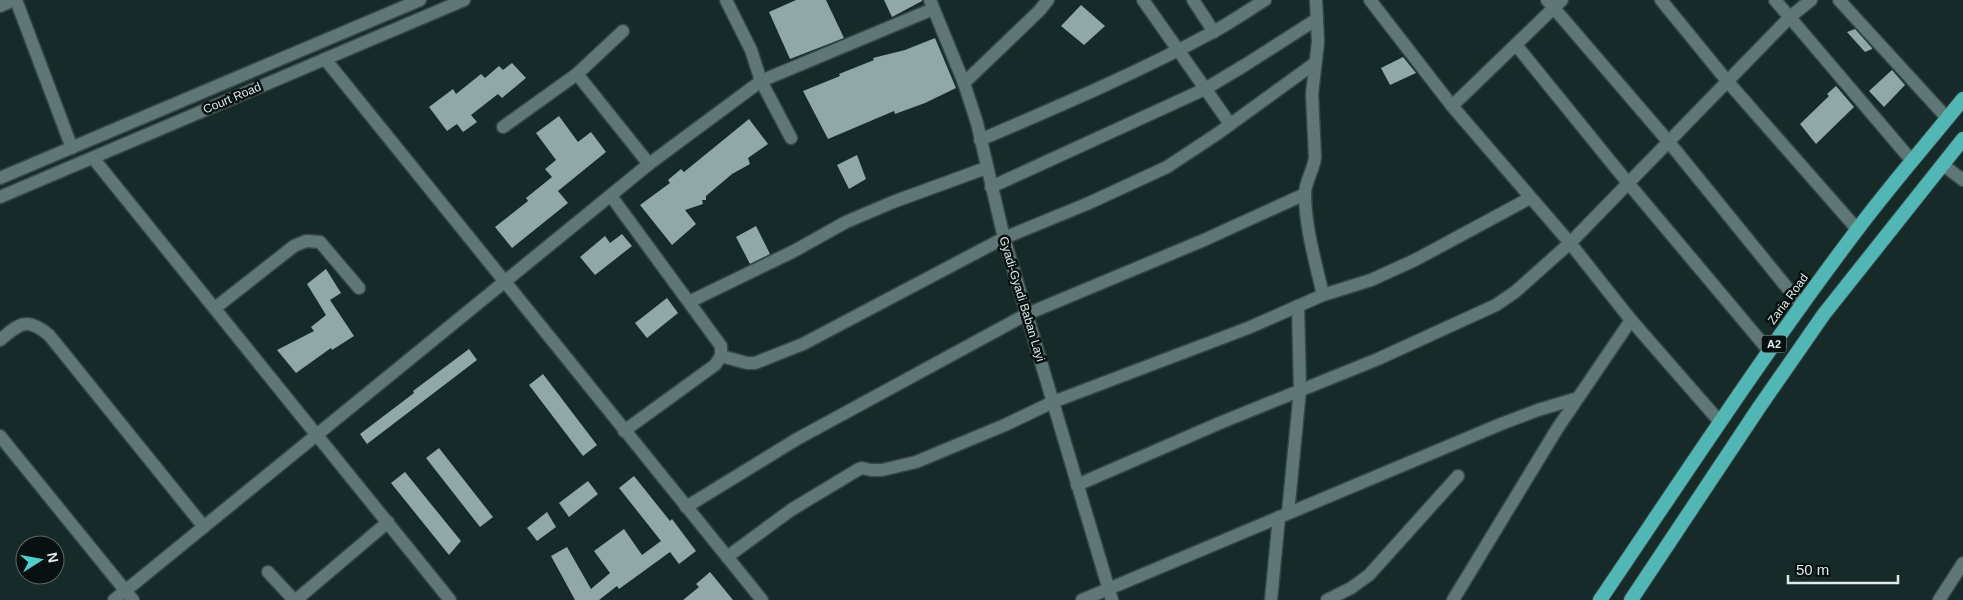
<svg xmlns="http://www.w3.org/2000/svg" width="1963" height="600" viewBox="0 0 1963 600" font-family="Helvetica,sans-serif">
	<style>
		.building { fill: #90a9a8 }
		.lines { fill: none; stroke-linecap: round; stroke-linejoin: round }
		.minor-casing { stroke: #364646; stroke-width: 15 }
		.secondary-casing { stroke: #364646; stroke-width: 15 }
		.trunk-casing { stroke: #364646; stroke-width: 16 }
		.minor { stroke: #607777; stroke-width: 12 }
		.secondary { stroke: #607777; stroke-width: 12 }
		.trunk { stroke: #52b6b4; stroke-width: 14 }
		.labels { text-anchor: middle; stroke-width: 5; stroke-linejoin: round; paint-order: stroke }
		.shield { fill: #081110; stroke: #9eaaa9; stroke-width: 1 }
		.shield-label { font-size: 11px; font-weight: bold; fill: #dfebeb }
		.street-label { font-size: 12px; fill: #dfebeb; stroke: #081110 }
	</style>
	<rect width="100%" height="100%" fill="#152a29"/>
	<g class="building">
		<polygon points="796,0 826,0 844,38 790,59 769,12"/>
		<polygon points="884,0 922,0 922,1 892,17"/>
		<polygon points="1081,5 1105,26 1084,45 1061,26"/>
		<polygon points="1855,29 1872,48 1872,49 1865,52 1847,32"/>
		<polygon points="935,38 956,88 925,103 895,114 894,111 828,139 803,91 840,76 839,74 874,60 873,58 905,50"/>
		<polygon points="1403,57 1416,73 1390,85 1381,68"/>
		<polygon points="512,63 526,78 502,98 498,94 471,115 477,122 463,132 457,124 447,131 429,107 453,89 456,94 481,74 485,78 499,66 503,70"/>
		<polygon points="1892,70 1905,85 1884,107 1869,91"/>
		<polygon points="1836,86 1854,107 1816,144 1800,124 1829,96 1827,94"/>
		<polygon points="559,116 578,142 591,132 606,152 558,191 568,203 512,248 495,227 528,201 526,198 552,177 545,169 556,160 536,133"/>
		<polygon points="749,119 768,144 748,158 750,164 732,174 706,196 706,200 702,200 703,204 685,210 696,224 672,245 640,205 670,183 668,180 681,169 684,172"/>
		<polygon points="857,155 866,179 849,189 837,165"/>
		<polygon points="756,226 770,254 750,264 736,237"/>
		<polygon points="622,234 632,246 595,275 580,257 605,236 610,243"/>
		<polygon points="326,269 341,293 330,300 354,336 332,350 331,348 296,373 277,350 314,331 311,327 326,315 307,284"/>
		<polygon points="667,298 678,313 647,338 635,323"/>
		<polygon points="469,349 477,360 367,444 360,434 414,393 413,391"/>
		<polygon points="543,374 597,445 583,456 529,385"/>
		<polygon points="439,448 493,517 480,527 426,458"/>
		<polygon points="405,472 461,541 449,555 391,483"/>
		<polygon points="634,476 670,521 672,519 696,551 679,564 670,552 619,589 617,586 599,600 575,600 551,556 567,547 591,589 610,573 594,551 624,529 642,555 661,541 619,488"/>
		<polygon points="588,481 598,494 569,517 559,503"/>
		<polygon points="547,512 556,527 537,541 527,528"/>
		<polygon points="710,572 733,600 683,600 699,587 696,584"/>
	</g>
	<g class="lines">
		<defs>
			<g id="minor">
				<polyline points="16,0 72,148"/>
				<polyline points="930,0 964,83 977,123 1004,238 1112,600"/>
				<polyline points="1143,0 1230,124"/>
				<polyline points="1193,0 1214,32"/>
				<path d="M1316,0L1318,42L1312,94L1315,157C1314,170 1305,181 1305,194C1305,227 1316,264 1323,295"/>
				<polyline points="1370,0 1452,106 1570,243 1631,320 1720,422"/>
				<polyline points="1547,0 1668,141 1802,306"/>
				<polyline points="1661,0 1728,82 1857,229"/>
				<polyline points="1775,0 1912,161"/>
				<polyline points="1839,0 1947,118"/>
				<polyline points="0,6 14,0"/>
				<polyline points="1516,45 1628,183 1769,351"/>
				<polyline points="325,59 762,600"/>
				<polyline points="577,74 649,164"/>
				<polyline points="964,83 1039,11 1048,0"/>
				<polyline points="1452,106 1562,0"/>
				<polyline points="503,127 577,74 623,31"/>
				<polyline points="791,138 761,81 933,9"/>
				<path d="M980,140C1059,106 1137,73 1213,32C1230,23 1247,11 1265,0"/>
				<polyline points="93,158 450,600"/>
				<polyline points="1943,165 1963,180"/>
				<polyline points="991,187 1205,89 1245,65 1317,19"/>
				<polyline points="611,196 721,346 721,356 715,365 624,431"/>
				<polyline points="689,302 794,251 846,222 893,202 986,168"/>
				<polyline points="215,308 294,246 306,241 320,242 359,288"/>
				<path d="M0,340C20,323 27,317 49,335L204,527"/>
				<polyline points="721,356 747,363 755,363 803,344 1004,238 1089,203 1167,167 1217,134 1315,63"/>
				<polyline points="0,436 133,600"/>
				<polyline points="1077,485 1222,422 1378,359 1496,305 1515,292 1570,243 1790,17 1811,0"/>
				<polyline points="686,507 797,439 1027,314 1204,240 1305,194"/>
				<polyline points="1288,513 1300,390 1298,306"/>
				<polyline points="727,557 791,510 859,469 862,468 871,470 882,470 916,462 1005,425 1053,402 1248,328 1323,295 1371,280 1415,260 1530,198"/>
				<polyline points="268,572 294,600"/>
				<polyline points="114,600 649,164 761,81 751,50 726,0"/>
				<polyline points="296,600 388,522"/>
				<polyline points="1082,600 1501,424 1538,410 1578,398"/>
				<polyline points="1271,600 1279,517"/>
				<polyline points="1327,600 1351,588 1369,575 1458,476"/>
				<polyline points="1453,600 1557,429 1631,320"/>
				<polyline points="1939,600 1963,563"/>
			</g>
			<g id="secondary">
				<polyline points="0,178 420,0"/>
				<polyline points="0,197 464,0"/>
			</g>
			<g id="trunk">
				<path d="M1600,600C1686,473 1770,344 1863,222C1895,180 1930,140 1963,99"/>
				<polyline points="1631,600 1758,409 1824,314 1963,139"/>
			</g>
		</defs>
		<use href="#minor" class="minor-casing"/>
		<use href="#secondary" class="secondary-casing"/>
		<use href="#trunk" class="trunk-casing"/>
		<use href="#minor" class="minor"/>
		<use href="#secondary" class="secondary"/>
		<use href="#trunk" class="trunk"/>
	</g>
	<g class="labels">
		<rect class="shield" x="1761.5" y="335.5" width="25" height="17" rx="4"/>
		<g class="shield-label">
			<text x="1774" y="348">A2</text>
		</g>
		<g class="street-label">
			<text transform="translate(232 98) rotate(-23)" y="4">Court Road</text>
			<text transform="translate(1022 299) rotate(73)" y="4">Gyadi-Gyadi Baban Layi</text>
			<text transform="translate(1788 299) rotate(-54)" y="4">Zaria Road</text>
		</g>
	</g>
	<g transform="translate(40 560) rotate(79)"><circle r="24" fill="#081110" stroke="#5e6868"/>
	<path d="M0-4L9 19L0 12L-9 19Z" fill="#52cdcc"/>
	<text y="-8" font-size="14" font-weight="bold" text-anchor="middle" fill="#dfebeb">N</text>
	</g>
	<path d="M1788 575v8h110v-8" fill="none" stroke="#dfebeb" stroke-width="2.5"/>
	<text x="1796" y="575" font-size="15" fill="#dfebeb" stroke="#081110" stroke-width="4" paint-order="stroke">50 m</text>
</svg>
